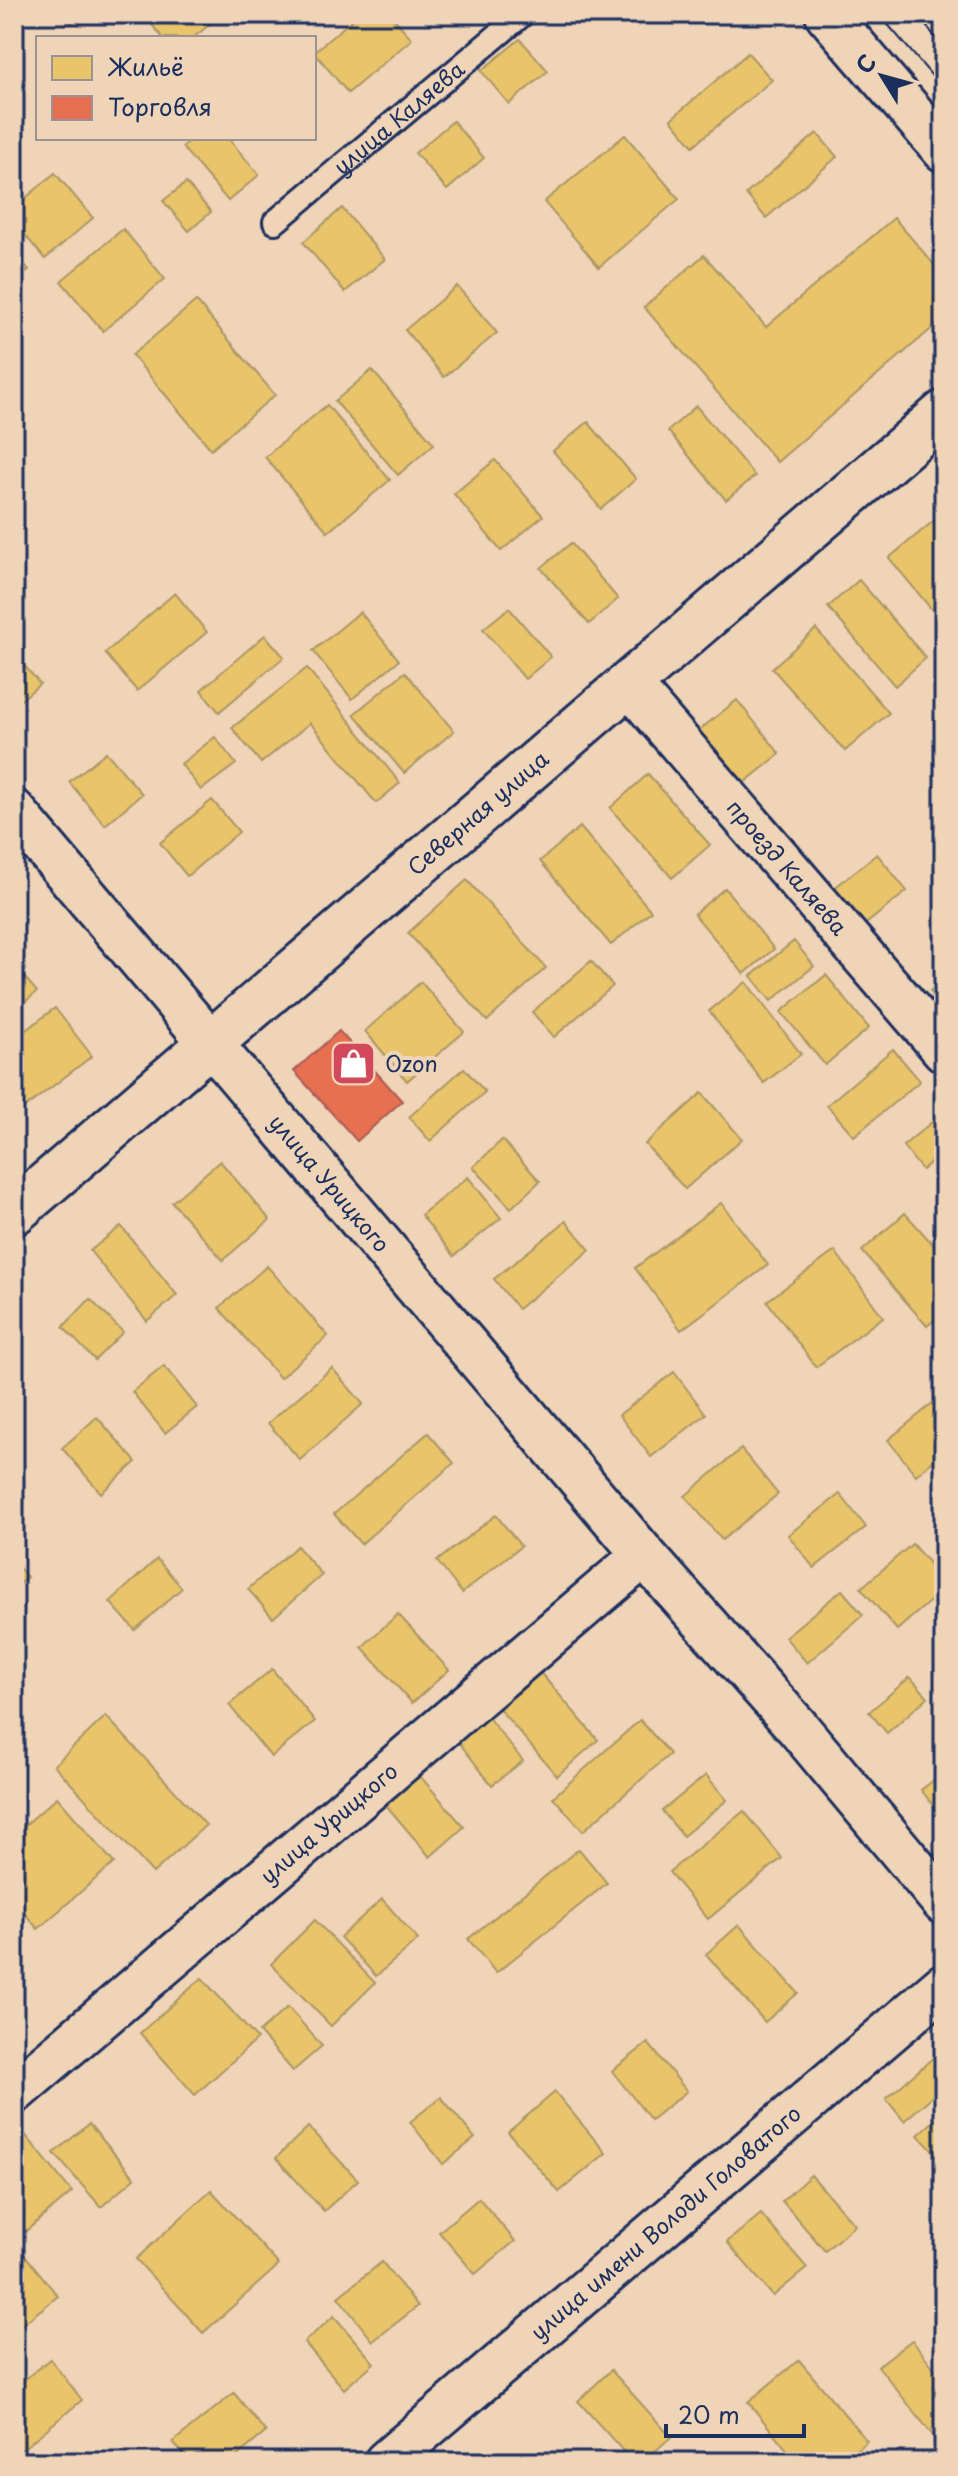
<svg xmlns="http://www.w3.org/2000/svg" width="958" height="2476" viewBox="0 0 958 2476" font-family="'Playpen Sans',sans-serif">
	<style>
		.homes { fill: #e9c46a; stroke: #ab9766; stroke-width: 2 }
		.shops { fill: #e76f51; stroke: #aa5c55; stroke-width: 2 }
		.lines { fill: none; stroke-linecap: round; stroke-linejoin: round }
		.service-casing { stroke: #1b2f5e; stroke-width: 28 }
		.minor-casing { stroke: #1b2f5e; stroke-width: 48 }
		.secondary-casing { stroke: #1b2f5e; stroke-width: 50 }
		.service { stroke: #f0d4b7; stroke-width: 22 }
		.minor { stroke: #f0d4b7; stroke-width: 42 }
		.secondary { stroke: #f0d4b7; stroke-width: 44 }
		.tram { stroke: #1b2f5e; stroke-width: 2 }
		.labels { text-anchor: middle; stroke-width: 8; stroke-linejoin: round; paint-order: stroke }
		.street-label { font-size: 22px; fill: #1b2f5e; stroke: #f0d4b7 }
		.poi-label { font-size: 22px; fill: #1b2f5e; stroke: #f0d4b7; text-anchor: start }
	</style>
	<rect width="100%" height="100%" fill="#f0d4b7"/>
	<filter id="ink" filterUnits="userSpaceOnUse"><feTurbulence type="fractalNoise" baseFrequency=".0125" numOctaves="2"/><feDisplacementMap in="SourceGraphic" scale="16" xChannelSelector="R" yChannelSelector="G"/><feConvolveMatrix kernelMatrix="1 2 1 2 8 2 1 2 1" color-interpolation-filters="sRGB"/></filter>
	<g filter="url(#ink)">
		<g class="homes">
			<polygon points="63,14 83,14 71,24"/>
			<polygon points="143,14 220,14 221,15 193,38 163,38"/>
			<polygon points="359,14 390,14 412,39 348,93 314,52"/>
			<polygon points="628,14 651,14 638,25"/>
			<polygon points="520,39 548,71 509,104 481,71"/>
			<polygon points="748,53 772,80 693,146 671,119"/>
			<polygon points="453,121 484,158 447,190 415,153"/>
			<polygon points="817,133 837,157 766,218 746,194"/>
			<polygon points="625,135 679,199 599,267 544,202"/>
			<polygon points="194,138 228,138 259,175 228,201 182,147"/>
			<polygon points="55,173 93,218 45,259 14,222 14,208"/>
			<polygon points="186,183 211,212 189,231 163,201"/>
			<polygon points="342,208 385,259 345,292 303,242"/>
			<polygon points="894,218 944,276 944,318 777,462 644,307 704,255 766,327"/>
			<polygon points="123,229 165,279 103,331 61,281"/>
			<polygon points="14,252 29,270 14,283"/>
			<polygon points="457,286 497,333 444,377 405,330"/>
			<polygon points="196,301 275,395 211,449 132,355"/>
			<polygon points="372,370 434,444 398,475 335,401"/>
			<polygon points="327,405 390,480 328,532 265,457"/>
			<polygon points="696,406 755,476 726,500 668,431"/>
			<polygon points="588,422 636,479 601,509 553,451"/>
			<polygon points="495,460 543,516 501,551 454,494"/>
			<polygon points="936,519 944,529 944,610 937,616 889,558"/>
			<polygon points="571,543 618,599 589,624 541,568"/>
			<polygon points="859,580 926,658 895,686 828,607"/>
			<polygon points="175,593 207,632 137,691 105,653"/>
			<polygon points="509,608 551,657 525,679 483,629"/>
			<polygon points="360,612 399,660 352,699 313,651"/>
			<polygon points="816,629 889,713 845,751 772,668"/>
			<polygon points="265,635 284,657 219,712 201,690"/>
			<polygon points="16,656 40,684 14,706 14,659"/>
			<polygon points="307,668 400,783 376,803 310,723 261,763 232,728"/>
			<polygon points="405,672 454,731 404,773 354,714"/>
			<polygon points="737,700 780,754 740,786 697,732"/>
			<polygon points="215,737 236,764 201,790 181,764"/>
			<polygon points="106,752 142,794 105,825 69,782"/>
			<polygon points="648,774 710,845 672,878 610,808"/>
			<polygon points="212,800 239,832 187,876 160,843"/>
			<polygon points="580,827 651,911 611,945 540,861"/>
			<polygon points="877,854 907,891 862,927 832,890"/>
			<polygon points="467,880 546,968 487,1021 408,933"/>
			<polygon points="725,888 774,949 744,974 694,914"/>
			<polygon points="794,941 814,966 771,1001 751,976"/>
			<polygon points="591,961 613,986 554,1037 532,1012"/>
			<polygon points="14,965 37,992 14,1011"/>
			<polygon points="826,975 869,1028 825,1065 781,1012"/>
			<polygon points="944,978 944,1007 930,991"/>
			<polygon points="421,982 464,1032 407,1081 365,1031"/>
			<polygon points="746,982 801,1054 764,1083 709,1011"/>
			<polygon points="55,1008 92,1056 14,1116 14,1039"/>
			<polygon points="893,1049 920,1081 854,1136 827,1105"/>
			<polygon points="464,1068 485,1092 430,1141 409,1117"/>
			<polygon points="702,1093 742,1139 685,1189 645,1144"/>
			<polygon points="944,1112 944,1151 922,1170 903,1146"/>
			<polygon points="502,1140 540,1181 511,1208 473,1167"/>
			<polygon points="220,1161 270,1220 223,1260 172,1202"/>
			<polygon points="468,1177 501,1218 454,1256 421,1215"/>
			<polygon points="721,1203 768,1265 681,1330 635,1268"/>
			<polygon points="905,1213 944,1257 944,1312 927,1326 862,1251"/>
			<polygon points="566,1221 590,1250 518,1309 494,1279"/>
			<polygon points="121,1226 177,1295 147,1321 90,1251"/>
			<polygon points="835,1251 883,1317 816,1367 767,1301"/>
			<polygon points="267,1266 328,1336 280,1378 219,1308"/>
			<polygon points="90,1299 123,1332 95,1360 63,1327"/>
			<polygon points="164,1366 197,1407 165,1433 132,1392"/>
			<polygon points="332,1368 363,1404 300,1460 268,1423"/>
			<polygon points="674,1372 706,1414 651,1457 619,1415"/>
			<polygon points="944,1394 944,1452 916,1475 888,1440"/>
			<polygon points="97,1417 136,1462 101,1493 62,1448"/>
			<polygon points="428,1433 454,1463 361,1544 334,1514"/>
			<polygon points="741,1449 778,1494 722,1540 685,1496"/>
			<polygon points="840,1494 866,1527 814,1568 788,1535"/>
			<polygon points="496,1515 521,1546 462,1593 437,1561"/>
			<polygon points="912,1544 944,1580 944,1589 897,1630 861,1588"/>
			<polygon points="297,1546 322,1575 273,1618 248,1589"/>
			<polygon points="157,1559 182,1588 135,1630 110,1602"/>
			<polygon points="14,1562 27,1577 14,1589"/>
			<polygon points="842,1590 863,1615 807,1663 785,1637"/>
			<polygon points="398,1614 449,1670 412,1703 362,1647"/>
			<polygon points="272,1669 315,1721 271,1757 229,1705"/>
			<polygon points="538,1670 598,1740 557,1776 496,1705"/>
			<polygon points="910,1677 928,1697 887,1733 869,1712"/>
			<polygon points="106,1716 206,1825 153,1873 54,1765"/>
			<polygon points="487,1716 523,1761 492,1785 457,1740"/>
			<polygon points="640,1720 670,1754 583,1831 553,1797"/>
			<polygon points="414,1769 464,1827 430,1857 380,1798"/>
			<polygon points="944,1772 944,1819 921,1790"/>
			<polygon points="706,1775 727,1800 683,1836 662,1811"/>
			<polygon points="57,1797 114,1863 38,1929 14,1901 14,1835"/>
			<polygon points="744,1811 782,1858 708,1919 669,1872"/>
			<polygon points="579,1849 607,1883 496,1973 468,1939"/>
			<polygon points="382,1899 418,1940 376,1976 340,1937"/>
			<polygon points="315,1920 375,1983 331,2026 271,1964"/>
			<polygon points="739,1925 798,1993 765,2022 706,1954"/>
			<polygon points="202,1978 257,2039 195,2095 140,2033"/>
			<polygon points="288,2007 322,2046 293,2071 259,2032"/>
			<polygon points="648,2043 687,2091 651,2120 612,2071"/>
			<polygon points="944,2048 944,2086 904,2121 886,2099"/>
			<polygon points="555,2092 606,2153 559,2192 508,2132"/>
			<polygon points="441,2097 475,2138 443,2164 410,2122"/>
			<polygon points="944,2112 944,2163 918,2135"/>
			<polygon points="14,2121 72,2192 14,2241"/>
			<polygon points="89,2124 135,2178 101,2207 54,2153"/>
			<polygon points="308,2127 358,2180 324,2211 276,2158"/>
			<polygon points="811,2175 855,2225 825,2251 782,2201"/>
			<polygon points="211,2190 279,2265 203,2333 136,2259"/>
			<polygon points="479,2198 515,2241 475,2274 439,2232"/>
			<polygon points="761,2214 807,2268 773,2296 727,2242"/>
			<polygon points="24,2254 58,2296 14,2331 14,2262"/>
			<polygon points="382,2262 418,2306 373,2341 338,2297"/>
			<polygon points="334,2316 374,2363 344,2389 304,2342"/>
			<polygon points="912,2340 944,2381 944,2431 935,2438 878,2366"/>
			<polygon points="50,2359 82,2400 14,2456 14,2388"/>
			<polygon points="799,2360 867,2441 842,2462 797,2462 748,2402"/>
			<polygon points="611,2370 671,2437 643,2462 633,2462 578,2401"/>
			<polygon points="234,2393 266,2432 230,2462 190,2462 173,2442"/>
			<polygon points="520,2451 531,2462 509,2462"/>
		</g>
		<polygon class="shops" points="339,1031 402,1101 357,1141 294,1071"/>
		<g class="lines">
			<defs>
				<g id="service">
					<path id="s1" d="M275,222L523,14"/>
				</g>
				<g id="minor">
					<polyline points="827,14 944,150"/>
					<path id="s2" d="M629,684L944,1050"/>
					<path id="s3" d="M14,811L644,1555L798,1728L944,1903"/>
					<path id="s4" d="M14,2092L644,1555"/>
					<path id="s5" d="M386,2462L944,1985"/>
				</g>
				<g id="secondary">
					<path id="s6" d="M14,1212L944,413"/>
				</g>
			</defs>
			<use href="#service" class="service-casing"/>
			<use href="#minor" class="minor-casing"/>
			<use href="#secondary" class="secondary-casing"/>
			<use href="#service" class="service"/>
			<use href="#minor" class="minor"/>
			<use href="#secondary" class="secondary"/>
			<g class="tram">
				<polyline points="879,14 944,90"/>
				<polyline points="916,14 944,47"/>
			</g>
		</g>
	</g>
	<defs>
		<symbol id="shop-square" viewBox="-11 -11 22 22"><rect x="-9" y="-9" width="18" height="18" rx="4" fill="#d1495b" stroke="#f0d4b7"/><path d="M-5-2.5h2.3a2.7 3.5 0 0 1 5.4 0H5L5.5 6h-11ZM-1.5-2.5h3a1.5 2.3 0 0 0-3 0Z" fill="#fff"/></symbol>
	</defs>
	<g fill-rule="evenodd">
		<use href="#shop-square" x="328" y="1038" width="51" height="51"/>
	</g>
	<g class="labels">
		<g class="street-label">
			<text dy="8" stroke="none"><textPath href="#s1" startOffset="162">улица Каляева</textPath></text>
			<text dy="8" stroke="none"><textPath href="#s6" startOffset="612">Северная улица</textPath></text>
			<text dy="8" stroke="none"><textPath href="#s2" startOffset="242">проезд Каляева</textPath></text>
			<text dy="8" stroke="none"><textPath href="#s3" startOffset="488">улица Урицкого</textPath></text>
			<text dy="8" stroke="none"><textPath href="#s4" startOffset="414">улица Урицкого</textPath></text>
			<text dy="8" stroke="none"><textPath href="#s5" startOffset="368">улица имени Володи Головатого</textPath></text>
		</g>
		<g class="poi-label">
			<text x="385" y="1072">Ozon</text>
		</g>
	</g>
	<rect width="958" height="2476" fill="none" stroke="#f0d4b7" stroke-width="48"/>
	<rect x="24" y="24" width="910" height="2428" fill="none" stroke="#1b2f5e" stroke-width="3" filter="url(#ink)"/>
	<rect x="36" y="36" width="280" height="104" fill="#f0d4b7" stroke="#9b9293" stroke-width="2"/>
	<rect x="52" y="56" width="40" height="24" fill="#e9c46a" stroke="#9b9293" stroke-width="2"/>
	<text x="108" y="76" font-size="24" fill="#1b2f5e">Жильё</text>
	<rect x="52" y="96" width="40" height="24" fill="#e76f51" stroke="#9b9293" stroke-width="2"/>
	<text x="108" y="116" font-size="24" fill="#1b2f5e">Торговля</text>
	<g transform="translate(882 76) rotate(307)" stroke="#f0d4b7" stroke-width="6" paint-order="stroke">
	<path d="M0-6L14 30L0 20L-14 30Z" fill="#1b2f5e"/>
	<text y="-12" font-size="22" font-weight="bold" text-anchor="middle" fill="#1b2f5e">С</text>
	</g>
	<path d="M666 2424v12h138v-12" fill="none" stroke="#1b2f5e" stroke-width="4"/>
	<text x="678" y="2424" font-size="24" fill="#1b2f5e" stroke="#f0d4b7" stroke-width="6" paint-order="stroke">20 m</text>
</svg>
